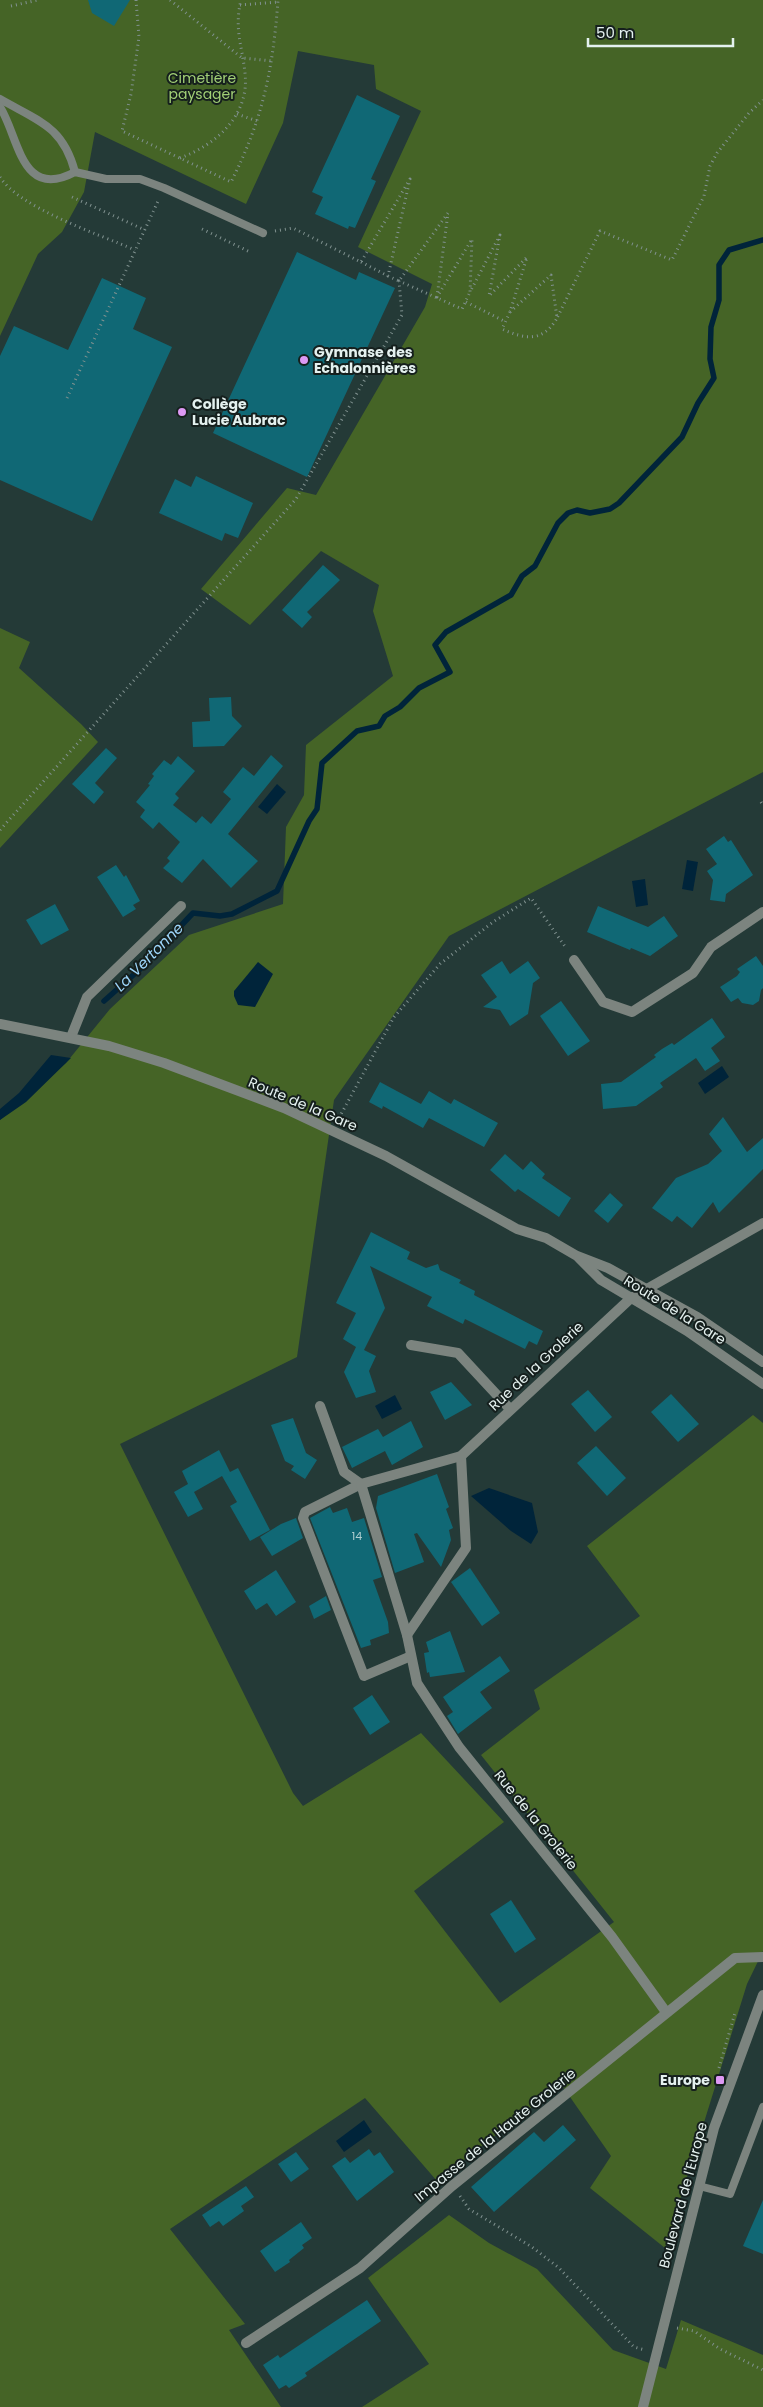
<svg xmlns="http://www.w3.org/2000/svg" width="763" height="2407" viewBox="0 0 763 2407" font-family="Poppins,sans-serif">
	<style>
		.green { fill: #456426 }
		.water { fill: #00243a }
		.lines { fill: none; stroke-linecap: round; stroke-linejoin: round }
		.stream { stroke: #00243a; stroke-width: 5.5 }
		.building { fill: #106875 }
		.path { stroke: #819290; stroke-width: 3; stroke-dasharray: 1 4; stroke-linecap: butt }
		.service { stroke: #7c847f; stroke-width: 8 }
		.minor { stroke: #7c847f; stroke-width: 10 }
		.tertiary { stroke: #7c847f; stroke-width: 10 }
		.poi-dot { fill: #dd99f4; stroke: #151f1d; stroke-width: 2 }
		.labels { text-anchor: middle; stroke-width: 4; stroke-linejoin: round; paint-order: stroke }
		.number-label { font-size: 11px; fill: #afcfd0 }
		.park-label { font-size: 14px; fill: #a1cf76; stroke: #151f1d }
		.poi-label { font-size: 14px; font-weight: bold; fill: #e4f1ef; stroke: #151f1d; text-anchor: start }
		.street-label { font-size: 14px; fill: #e4f1ef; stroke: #151f1d }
		.water-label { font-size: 15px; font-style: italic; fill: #9cd4f8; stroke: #151f1d }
	</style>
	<rect width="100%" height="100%" fill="#243a37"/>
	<g class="green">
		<polygon points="0,0 763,0 763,772 449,936 334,1100 297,1357 120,1444 293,1793 303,1806 421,1733 504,1822 414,1891 500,2003 614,1922 481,1755 540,1709 534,1690 640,1616 587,1546 753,1415 763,1423 763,1951 747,1984 665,2248 590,2188 611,2156 561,2084 437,2181 365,2098 170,2229 245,2324 229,2330 281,2407 0,2407 0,1120 66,1063 110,1009 189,935 283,904 286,827 304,795 306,745 393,676 373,611 379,585 321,551 250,625 201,589 287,488 316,495 425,307 432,284 358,247 421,111 376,89 374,65 298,51 283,123 246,204 95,132 84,192 62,232 38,254 0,336"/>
		<polygon points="0,628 30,642 19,668 81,724 98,742 0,848"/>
		<polygon points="449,2215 489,2243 537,2269 613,2350 666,2369 681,2320 763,2355 763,2407 362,2407 429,2364 368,2278"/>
	</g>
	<g class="water">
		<polygon points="277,784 286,792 267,814 258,807"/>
		<polygon points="687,860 698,862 693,891 682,889"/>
		<polygon points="645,879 648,905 636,907 632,881"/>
		<polygon points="258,962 273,974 255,1007 238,1005 234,996 234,991"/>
		<polygon points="51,1055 71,1058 26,1102 0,1120 0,1109 19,1093"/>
		<polygon points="722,1066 729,1077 705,1094 698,1083"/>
		<polygon points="395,1395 402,1409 382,1419 375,1406"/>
		<polygon points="489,1488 532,1503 538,1532 531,1544 511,1531 471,1496"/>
		<polygon points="364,2120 372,2132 344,2152 336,2141"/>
	</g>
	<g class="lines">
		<polyline class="stream" points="104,1001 139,970 193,913 220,916 232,914 277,891 309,821 317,809 322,763 357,731 379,726 385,716 400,707 419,688 450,672 435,645 446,632 511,595 522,576 535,566 558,523 568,513 577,510 590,513 610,509 619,503 682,437 698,403 714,378 710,359 711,327 719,300 719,265 729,250 763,240"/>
	</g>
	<g class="building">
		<polygon points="88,0 130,0 114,26 92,13"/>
		<polygon points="357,95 400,116 371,179 376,181 355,228 349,226 348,229 315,214 323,197 312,192"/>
		<polygon points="297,252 356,280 359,272 395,288 307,477 213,433"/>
		<polygon points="102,278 146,298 133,329 172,347 92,521 0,480 0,356 14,326 68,350"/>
		<polygon points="196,476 253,503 238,538 225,533 222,541 159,513 175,479 191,487"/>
		<polygon points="323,565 340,580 307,612 312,617 302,628 282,610"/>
		<polygon points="231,697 232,716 242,726 224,746 193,747 192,722 210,721 209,698"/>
		<polygon points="106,748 117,758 95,783 104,792 94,804 72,784"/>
		<polygon points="271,755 283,766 228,834 258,861 231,888 203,859 182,883 163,868 170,861 167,858 180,842 159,822 153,829 140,817 145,810 136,802 150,785 148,784 154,776 152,774 164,760 171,765 178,756 195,771 175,794 179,798 173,805 196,823 202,816 211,824 231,799 223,792 243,767 254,776"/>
		<polygon points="724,836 728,842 731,840 753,875 726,894 725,902 710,900 713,880 707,871 717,864 706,849"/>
		<polygon points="116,865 124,877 126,875 140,901 133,905 136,909 123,917 97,877"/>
		<polygon points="55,904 69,930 41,945 26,920"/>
		<polygon points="598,906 648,927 664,916 678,936 650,956 631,948 630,950 587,932"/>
		<polygon points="756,956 763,966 763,988 761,990 759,1001 753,1005 742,1003 738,998 731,1002 720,987 737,976 740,972 737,969"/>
		<polygon points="502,961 510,974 528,961 540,978 533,983 528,1014 510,1026 500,1010 483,1007 497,997 481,975"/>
		<polygon points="561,1001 590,1041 568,1056 540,1016"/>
		<polygon points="712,1018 725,1037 711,1048 720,1061 705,1071 696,1058 660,1083 663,1087 636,1106 603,1109 601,1084 621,1082 656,1057 654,1055 662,1049 672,1043 674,1045"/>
		<polygon points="380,1082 421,1104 429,1091 451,1104 454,1099 498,1123 484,1147 429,1118 423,1128 383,1106 382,1109 369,1102"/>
		<polygon points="723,1117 747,1152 763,1138 763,1169 719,1213 713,1202 692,1228 677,1216 672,1222 652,1208 676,1178 708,1164 722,1151 709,1134"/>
		<polygon points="505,1154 523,1170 531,1161 545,1174 542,1178 571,1198 559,1217 518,1189 515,1192 490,1170"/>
		<polygon points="610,1193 623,1205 608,1223 594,1211"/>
		<polygon points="371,1232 410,1252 407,1259 426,1268 438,1264 440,1270 461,1280 459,1283 475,1291 474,1295 543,1331 537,1345 529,1341 525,1349 465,1319 463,1324 427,1306 432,1297 370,1266 385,1308 364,1350 376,1356 369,1371 376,1392 356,1398 344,1372 356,1347 343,1339 356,1313 336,1303"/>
		<polygon points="451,1382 472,1405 445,1420 430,1392"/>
		<polygon points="588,1390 612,1417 595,1432 571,1404"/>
		<polygon points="671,1394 699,1424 678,1442 651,1412"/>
		<polygon points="293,1418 306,1453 317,1460 305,1479 291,1470 294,1466 285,1461 271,1425"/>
		<polygon points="411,1421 423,1447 392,1465 385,1451 352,1468 342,1447 378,1429 383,1437"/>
		<polygon points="596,1446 626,1478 607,1496 577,1463"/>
		<polygon points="219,1450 230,1472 238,1468 270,1530 250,1541 230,1506 237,1502 222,1476 194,1492 203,1509 188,1517 174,1492 188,1484 182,1471"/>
		<polygon points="437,1474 449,1507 446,1509 453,1528 449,1530 451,1540 441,1567 417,1533 414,1534 424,1562 395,1573 376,1508 378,1496"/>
		<polygon points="330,1507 333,1513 347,1508 352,1522 364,1518 382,1577 373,1580 388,1622 389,1633 370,1640 371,1645 361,1648 310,1518"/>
		<polygon points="296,1518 303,1538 272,1556 260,1537 281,1524"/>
		<polygon points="470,1568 500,1613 482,1626 451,1582"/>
		<polygon points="276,1570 296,1602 276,1616 267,1603 256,1610 244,1591"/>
		<polygon points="326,1596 331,1610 314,1619 309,1606"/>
		<polygon points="450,1631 465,1672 430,1677 429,1672 427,1673 424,1653 429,1652 426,1642"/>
		<polygon points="500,1656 510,1671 480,1692 492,1708 458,1734 447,1716 453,1712 443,1697"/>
		<polygon points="372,1695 390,1722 370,1735 353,1708"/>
		<polygon points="511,1900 536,1939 515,1953 490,1914"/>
		<polygon points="563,2125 576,2140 494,2212 471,2187 534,2132 544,2142"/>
		<polygon points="369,2149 374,2156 380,2152 394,2172 357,2201 332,2166 345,2157 350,2163"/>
		<polygon points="296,2152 309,2169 291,2182 278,2164"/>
		<polygon points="246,2186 254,2197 241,2206 244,2211 223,2226 219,2221 210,2227 202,2215"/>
		<polygon points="763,2200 763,2254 743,2246"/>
		<polygon points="301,2222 312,2238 302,2245 304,2248 289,2260 290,2262 275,2272 260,2251"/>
		<polygon points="367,2300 381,2321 305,2373 307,2376 289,2388 286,2385 279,2389 263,2365 278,2355 280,2358"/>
	</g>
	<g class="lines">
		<g class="path">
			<path d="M136,0L139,37L131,94L122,131L231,182C263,119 273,69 278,0"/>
			<polyline points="170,0 242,58 272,61"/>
			<polyline points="240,5 278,2"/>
			<polyline points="11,6 38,0"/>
			<polyline points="237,114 257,121"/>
			<path d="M180,158C216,145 250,115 245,73C242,45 234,29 241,0"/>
			<path d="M0,177C19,208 101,235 135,250"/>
			<polyline points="72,197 145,230"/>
			<polyline points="202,229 250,252"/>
			<polyline points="275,231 293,228 361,262 410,179 388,276 399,281 448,213 437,297 472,239 470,292 500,235 489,296 527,257 510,312 551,275 557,318 600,231 672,260 704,196 710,166 717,153 749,113 763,100"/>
			<polyline points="361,262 388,276"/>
			<polyline points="466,302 506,322"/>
			<path d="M510,312L502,329C524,339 543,343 557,318"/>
			<polyline points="67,398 159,199"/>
			<polyline points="761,802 763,805"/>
			<polyline points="0,830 296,499 402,315 399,281 462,309 470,292"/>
			<polyline points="339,1118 394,1017 440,964 493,922 531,898 566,948"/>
			<polyline points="719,2068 735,2013"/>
			<polyline points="460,2196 469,2209 532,2247 559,2268 634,2347 645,2350"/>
			<polyline points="677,2328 694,2331 720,2349 763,2370"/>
		</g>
		<g class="service">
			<path d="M0,99C38,121 63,126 75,172"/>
			<path d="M0,107C19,137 21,201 75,172L106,179H140L164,188L263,233"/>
			<polyline points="699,2186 730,2194 763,2107"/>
		</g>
		<g class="minor">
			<polyline points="574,960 603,1002 632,1012 693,973 711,947 763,912"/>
			<polyline points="71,1037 87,997 181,906"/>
			<polyline points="411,1345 458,1353 510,1409"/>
			<polyline points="320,1406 344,1472 361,1484 305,1512 303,1518 364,1676 411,1656"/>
			<polyline points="407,1635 466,1548 461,1456"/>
			<polyline points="666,2012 612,1937 459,1747 417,1683 407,1635 361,1484 461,1456 631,1298 763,1223"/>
			<polyline points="246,2343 360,2268 452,2186 735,1958 763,1957"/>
		</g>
		<g class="tertiary">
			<polyline points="0,1024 109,1046 164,1063 284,1108 386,1156 517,1229 546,1238 577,1256 608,1268 697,1317 763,1362"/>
			<polyline points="579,1258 601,1280 687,1331 763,1384"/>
			<polyline points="643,2407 714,2128 763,1995"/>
		</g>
	</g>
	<g class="poi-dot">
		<circle cx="304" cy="360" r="5"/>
		<circle cx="182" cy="412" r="5"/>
		<rect x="715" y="2075" width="10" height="10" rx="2.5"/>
	</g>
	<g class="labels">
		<g class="number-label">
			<text x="357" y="1540">14</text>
		</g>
		<g class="park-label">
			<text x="202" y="83">Cimetière<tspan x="202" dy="16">paysager</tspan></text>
		</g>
		<g class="poi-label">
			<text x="314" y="357">Gymnase des<tspan x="314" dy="16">Echalonnières</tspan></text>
			<text x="192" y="409">Collège<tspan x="192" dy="16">Lucie Aubrac</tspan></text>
			<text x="710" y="2085" text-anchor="end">Europe</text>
		</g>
		<g class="street-label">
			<text transform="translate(303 1104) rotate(23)" y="5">Route de la Gare</text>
			<text transform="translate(675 1310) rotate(32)" y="5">Route de la Gare</text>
			<text transform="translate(536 1366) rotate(-43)" y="5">Rue de la Grolerie</text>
			<text transform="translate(536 1820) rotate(51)" y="5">Rue de la Grolerie</text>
			<text transform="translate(495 2135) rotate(-39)" y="5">Impasse de la Haute Grolerie</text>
			<text transform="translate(683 2195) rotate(-75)" y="5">Boulevard de l'Europe</text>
		</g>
		<g class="water-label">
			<text transform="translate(149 957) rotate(-45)" y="5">La Vertonne</text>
		</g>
	</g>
	<path d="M588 38v8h145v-8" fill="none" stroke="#e4f1ef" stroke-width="2.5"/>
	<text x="596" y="38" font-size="15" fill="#e4f1ef" stroke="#151f1d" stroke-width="4" paint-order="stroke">50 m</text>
</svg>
